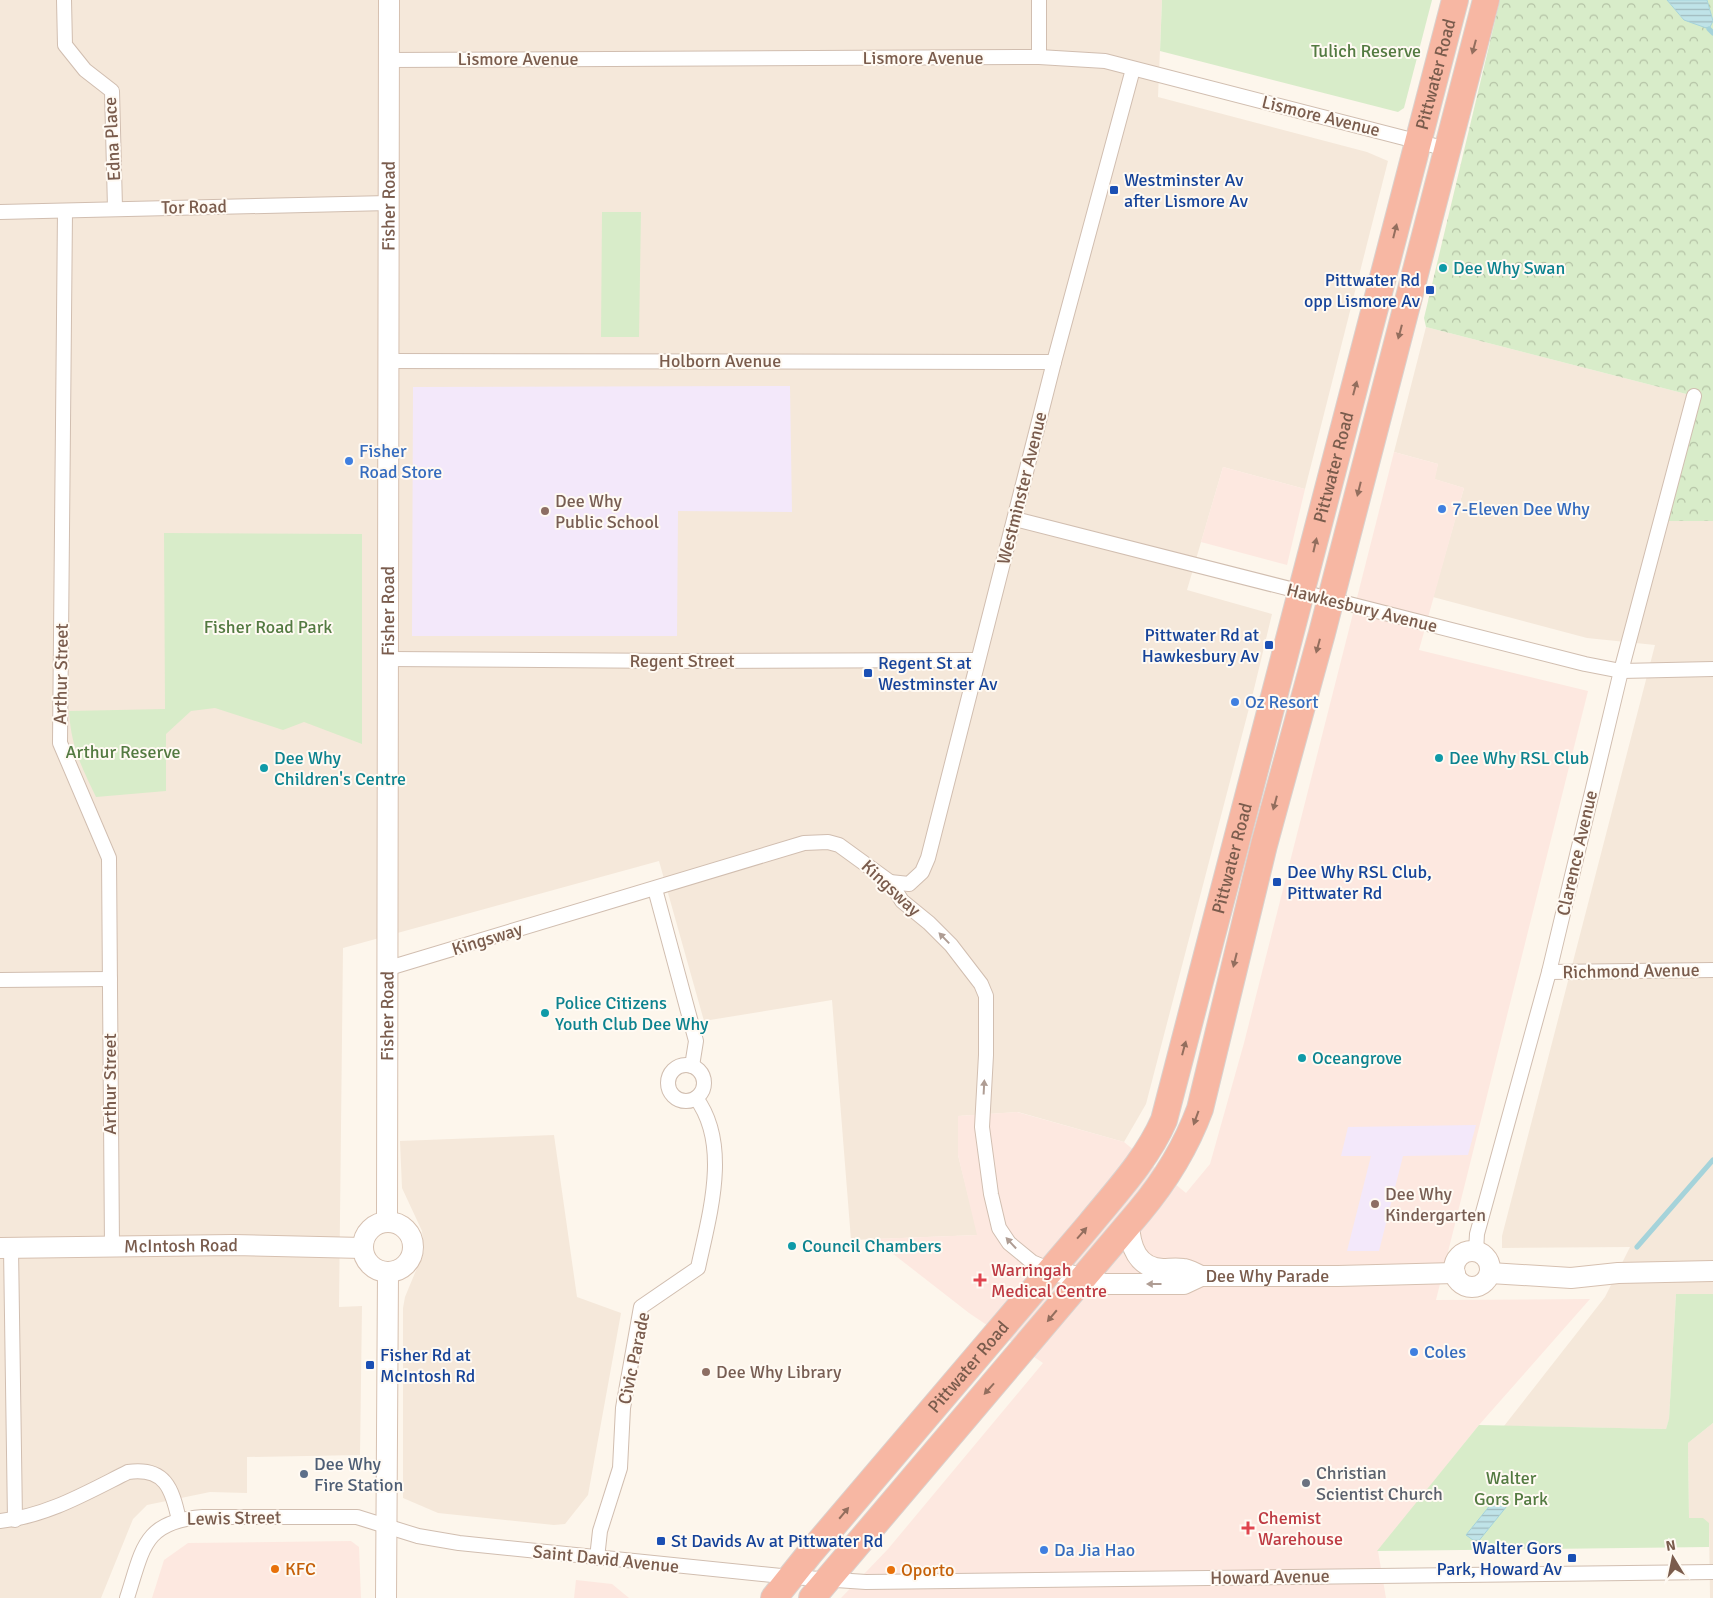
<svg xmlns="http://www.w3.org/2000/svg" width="1713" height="1598" viewBox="0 0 1713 1598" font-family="Signika,sans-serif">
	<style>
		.residential { fill: #f5e8da }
		.commercial { fill: #fde8e0 }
		.education { fill: #f3e8fa }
		.forest { fill: url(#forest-crowns) }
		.park { fill: #d8ecc9 }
		.water { fill: url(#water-rules); stroke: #a5d3da }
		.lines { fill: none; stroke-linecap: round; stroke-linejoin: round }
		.stream { stroke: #a5d3da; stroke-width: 5 }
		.street-casing { stroke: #d1beb0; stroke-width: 16 }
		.secondary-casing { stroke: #d6c0b0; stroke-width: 22 }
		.highway-casing { stroke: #dad1cd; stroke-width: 28 }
		.street { stroke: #fff; stroke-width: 14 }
		.secondary { stroke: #fff; stroke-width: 20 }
		.highway { stroke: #f7b7a3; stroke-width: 26 }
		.oneway { fill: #936e5e }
		.oneway2 { fill: #af9d94 }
		.transit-dot { fill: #1a4fb4; stroke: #fffaf3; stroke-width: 2 }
		.culture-dot { fill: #0f9aa8; stroke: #fffaf3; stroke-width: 2 }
		.shop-dot { fill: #3f7fe0; stroke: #fffaf3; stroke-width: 2 }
		.education-dot { fill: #8d6e63; stroke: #fffaf3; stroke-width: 2 }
		.health-dot { fill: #e0444e; stroke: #fffaf3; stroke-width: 2 }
		.service-dot { fill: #5c6f8a; stroke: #fffaf3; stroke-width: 2 }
		.worship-dot { fill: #6b7280; stroke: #fffaf3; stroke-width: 2 }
		.food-dot { fill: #e8710a; stroke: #fffaf3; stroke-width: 2 }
		.labels { text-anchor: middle; stroke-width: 4; stroke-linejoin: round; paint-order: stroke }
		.park-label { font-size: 18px; fill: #537a41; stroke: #fffaf3 }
		.street-label { font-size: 18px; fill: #7a5c4d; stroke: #fffaf3 }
		.transit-label { font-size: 18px; fill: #164399; stroke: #fffaf3; text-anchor: start }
		.culture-label { font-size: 18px; fill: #0d838f; stroke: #fffaf3; text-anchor: start }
		.shop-label { font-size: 18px; fill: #366cbe; stroke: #fffaf3; text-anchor: start }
		.education-label { font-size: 18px; fill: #785e54; stroke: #fffaf3; text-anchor: start }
		.health-label { font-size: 18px; fill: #be3a42; stroke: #fffaf3; text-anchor: start }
		.service-label { font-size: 18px; fill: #4e5e75; stroke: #fffaf3; text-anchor: start }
		.worship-label { font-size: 18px; fill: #5b616d; stroke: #fffaf3; text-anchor: start }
		.food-label { font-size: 18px; fill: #c56008; stroke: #fffaf3; text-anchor: start }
	</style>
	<defs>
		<pattern id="forest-crowns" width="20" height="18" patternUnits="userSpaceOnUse" patternTransform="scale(1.25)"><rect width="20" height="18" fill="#d8ecc9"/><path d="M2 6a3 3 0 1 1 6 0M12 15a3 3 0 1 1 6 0" fill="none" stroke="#b4c2a5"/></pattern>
		<pattern id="water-rules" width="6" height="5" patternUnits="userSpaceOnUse" patternTransform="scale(1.25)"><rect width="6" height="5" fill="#bfe3e8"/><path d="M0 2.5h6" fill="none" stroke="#a0bbbe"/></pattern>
	</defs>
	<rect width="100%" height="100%" fill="#fdf6ec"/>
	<g class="residential">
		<polygon points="0,0 1162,0 1158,97 1367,152 1388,161 1305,489 1223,467 1187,590 1272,614 1254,689 1146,1104 1124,1142 1018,1112 958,1116 958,1155 978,1235 851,1240 832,1000 704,1021 659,861 343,948 339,1307 362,1306 360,1455 247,1457 247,1493 210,1492 147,1505 133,1519 101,1598 0,1598"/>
		<polygon points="1426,327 1694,396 1663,521 1713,521 1713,1294 1676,1294 1669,1420 1666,1429 1504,1426 1605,1297 1630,1247 1502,1248 1502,1236 1655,645 1587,638 1433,597 1464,488 1434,479 1438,464 1394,452"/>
		<polygon points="554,1135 577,1297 621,1313 588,1495 565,1524 554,1525 438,1513 403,1498 403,1308 405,1297 424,1251 422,1231 402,1188 400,1141"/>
		<polygon points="1713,1423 1713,1598 1710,1598 1709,1523 1689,1518 1688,1443"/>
	</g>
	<g class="commercial">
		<polygon points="1394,452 1438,464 1435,479 1464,488 1419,650 1588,691 1436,1300 1590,1299 1479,1425 1378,1551 1386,1598 841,1598 888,1549 1043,1363 969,1313 874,1239 977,1235 958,1155 958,1116 1017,1112 1124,1142 1186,1193 1210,1164 1244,1043"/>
		<polygon points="1223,467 1305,489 1287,565 1201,542"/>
		<polygon points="351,1541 359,1547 361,1598 152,1598 164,1560 188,1543"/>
		<polygon points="576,1580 612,1584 629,1598 574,1598"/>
	</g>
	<g class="education">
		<polygon points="790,386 792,512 678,511 677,636 412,636 413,387"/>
		<polygon points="1476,1125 1468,1155 1403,1156 1379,1251 1347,1251 1371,1156 1341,1156 1348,1127"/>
	</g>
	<polygon class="forest" points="1500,0 1667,0 1684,20 1713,21 1707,0 1713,0 1713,521 1662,521 1694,396 1426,327 1424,318"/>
	<g class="park">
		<polygon points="1162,0 1432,0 1404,108 1398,112 1160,51"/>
		<polygon points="602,212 641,212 639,337 601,337"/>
		<path d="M164,533L362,534V744L304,722L283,730L215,708L191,711L166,734V791L96,797C81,766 71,746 69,711L165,709Z"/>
		<polygon points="1676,1294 1713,1294 1713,1423 1688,1443 1689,1518 1703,1518 1709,1523 1709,1547 1377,1551 1479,1425 1666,1429 1669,1419"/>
	</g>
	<g class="water">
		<polygon points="1667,0 1707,0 1713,21 1709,29 1684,20"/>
		<polygon points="1496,1498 1507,1506 1477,1543 1466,1535"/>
	</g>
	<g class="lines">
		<g class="stream">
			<polyline points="1709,29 1713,33"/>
			<polyline points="1637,1247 1713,1160"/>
		</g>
		<defs>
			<g id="street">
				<polyline points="64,0 65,45 85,70 112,91 115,208"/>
				<polyline points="1039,0 1039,57"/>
				<polyline points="389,60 1039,57 1105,61 1447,149"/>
				<polyline points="65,211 60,743 109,858 112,1247"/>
				<polyline points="0,212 389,203"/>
				<polyline points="387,361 1054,362"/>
				<polyline points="1015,519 1585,664 1621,671 1713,669"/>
				<polyline points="388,659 676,661 977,660"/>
				<polyline points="890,882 909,884 922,872 928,858 1054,362 1133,69"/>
				<polyline points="655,889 696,1041 692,1066"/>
				<polyline points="389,968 804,843 828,842 839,845 890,882 902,901 929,923 951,945 981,984 986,996 986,1055 982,1127 991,1194 999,1228 1009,1243 1032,1262 1051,1270"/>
				<polyline points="1549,972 1713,970"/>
				<polyline points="0,980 110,979"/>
				<circle cx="686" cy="1083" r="18"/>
				<polyline points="11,1248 15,1520"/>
				<polyline points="1476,1251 1477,1234 1549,972 1621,671 1694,396"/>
				<path d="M0,1521C47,1516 86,1493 128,1472C165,1467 172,1488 179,1520"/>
				<path d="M597,1558L600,1531L620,1468L623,1408L641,1307L698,1268C709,1216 731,1145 696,1098"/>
				<path d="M127,1598C143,1549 143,1521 203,1517H357L418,1536L459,1543L791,1577L866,1582L1713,1572"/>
			</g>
			<g id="secondary">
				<path id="s1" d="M387,1222L389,0"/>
				<circle cx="388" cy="1247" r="25"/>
				<path d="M1129,1224C1130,1246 1137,1268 1163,1269C1169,1269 1176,1268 1183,1269C1189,1269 1196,1274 1201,1276"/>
				<path id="s2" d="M0,1248L233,1245L363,1248"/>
				<circle cx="1472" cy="1269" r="18"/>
				<path id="s3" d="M1051,1270L1104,1284H1184L1201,1276H1338L1455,1273"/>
				<polyline points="1490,1273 1571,1278 1618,1273 1713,1271"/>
				<polyline points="386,1598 388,1272"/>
			</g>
			<g id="highway">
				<path id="s4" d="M774,1598L810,1553L1090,1224C1117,1191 1147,1159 1164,1120L1455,0"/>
				<path d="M812,1598L1139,1212C1165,1181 1186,1147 1200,1109L1264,845L1322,633L1486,0"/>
			</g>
		</defs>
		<use href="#street" class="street-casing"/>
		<use href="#secondary" class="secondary-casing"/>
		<use href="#highway" class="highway-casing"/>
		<use href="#street" class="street"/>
		<use href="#secondary" class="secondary"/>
		<use href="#highway" class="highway"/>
	</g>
	<defs><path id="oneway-solid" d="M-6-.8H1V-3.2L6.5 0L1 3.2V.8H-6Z" transform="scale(1.25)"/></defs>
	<g class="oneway">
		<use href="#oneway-solid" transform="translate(1474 47) rotate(105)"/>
		<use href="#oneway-solid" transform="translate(1395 231) rotate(-76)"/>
		<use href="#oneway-solid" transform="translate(1400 332) rotate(105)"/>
		<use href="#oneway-solid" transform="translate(1355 388) rotate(-75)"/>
		<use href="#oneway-solid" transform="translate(1359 489) rotate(104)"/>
		<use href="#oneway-solid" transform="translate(1315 545) rotate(-77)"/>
		<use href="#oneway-solid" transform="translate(1318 646) rotate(105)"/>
		<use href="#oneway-solid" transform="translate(1275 803) rotate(105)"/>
		<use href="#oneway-solid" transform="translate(1235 960) rotate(104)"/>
		<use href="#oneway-solid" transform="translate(1184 1048) rotate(-75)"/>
		<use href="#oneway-solid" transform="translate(1196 1118) rotate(110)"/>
		<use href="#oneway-solid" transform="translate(1082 1233) rotate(-49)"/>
		<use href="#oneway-solid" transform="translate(1052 1316) rotate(130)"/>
		<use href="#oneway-solid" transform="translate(989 1389) rotate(132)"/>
		<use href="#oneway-solid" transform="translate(844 1513) rotate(-50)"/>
	</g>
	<g class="oneway2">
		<use href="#oneway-solid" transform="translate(944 938) rotate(-134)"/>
		<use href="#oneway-solid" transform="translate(984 1087) rotate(-87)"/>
		<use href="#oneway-solid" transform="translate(1011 1243) rotate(-133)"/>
		<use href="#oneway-solid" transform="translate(1154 1284) rotate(180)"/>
	</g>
	<g class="transit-dot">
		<rect x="1109" y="185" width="10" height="10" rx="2.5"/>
		<rect x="1425" y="285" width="10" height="10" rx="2.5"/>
		<rect x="1264" y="640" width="10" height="10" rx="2.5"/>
		<rect x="863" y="668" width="10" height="10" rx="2.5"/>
		<rect x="1272" y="877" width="10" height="10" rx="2.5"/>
		<rect x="365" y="1360" width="10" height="10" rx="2.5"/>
		<rect x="656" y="1536" width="10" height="10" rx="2.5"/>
		<rect x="1567" y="1553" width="10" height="10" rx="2.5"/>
	</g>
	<g class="culture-dot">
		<circle cx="1443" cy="268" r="5"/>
		<circle cx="1439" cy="758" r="5"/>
		<circle cx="264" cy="768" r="5"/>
		<circle cx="545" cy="1013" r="5"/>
		<circle cx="1302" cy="1058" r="5"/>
		<circle cx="792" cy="1246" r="5"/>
	</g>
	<g class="shop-dot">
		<circle cx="349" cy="461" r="5"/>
		<circle cx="1442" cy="509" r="5"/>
		<circle cx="1235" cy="702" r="5"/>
		<circle cx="1414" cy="1352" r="5"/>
		<circle cx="1044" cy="1550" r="5"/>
	</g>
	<g class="education-dot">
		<circle cx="545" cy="511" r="5"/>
		<circle cx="1375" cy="1204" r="5"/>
		<circle cx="706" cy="1372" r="5"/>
	</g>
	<g class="health-dot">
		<path d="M977.5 1272.5h5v5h5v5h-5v5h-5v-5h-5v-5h5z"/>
		<path d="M1245.5 1520.5h5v5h5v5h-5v5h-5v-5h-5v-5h5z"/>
	</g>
	<circle class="service-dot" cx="304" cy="1474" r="5"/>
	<circle class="worship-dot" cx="1306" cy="1483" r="5"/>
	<g class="food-dot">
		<circle cx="275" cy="1569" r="5"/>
		<circle cx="891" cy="1570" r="5"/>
	</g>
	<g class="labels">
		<g class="park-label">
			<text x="1366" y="57">Tulich Reserve</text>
			<text x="268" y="633">Fisher Road Park</text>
			<text x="123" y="758">Arthur Reserve</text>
			<text x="1511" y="1484">Walter<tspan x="1511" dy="21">Gors Park</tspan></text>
		</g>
		<g class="street-label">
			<text x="923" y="64">Lismore Avenue</text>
			<text x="518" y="65">Lismore Avenue</text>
			<text dy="6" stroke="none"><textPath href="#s4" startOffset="1698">Pittwater Road</textPath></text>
			<text transform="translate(1321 116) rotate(14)" y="6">Lismore Avenue</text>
			<text transform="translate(112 139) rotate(-93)" y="6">Edna Place</text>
			<text dy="6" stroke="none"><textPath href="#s1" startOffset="1016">Fisher Road</textPath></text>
			<text transform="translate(194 207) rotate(-1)" y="6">Tor Road</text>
			<text x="720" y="367">Holborn Avenue</text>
			<text dy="6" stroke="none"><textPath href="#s4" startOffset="1292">Pittwater Road</textPath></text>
			<text transform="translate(1022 488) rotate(-76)" y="6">Westminster Avenue</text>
			<text transform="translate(1362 608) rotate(14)" y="6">Hawkesbury Avenue</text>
			<text dy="6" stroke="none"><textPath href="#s1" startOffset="611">Fisher Road</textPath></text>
			<text x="682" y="667">Regent Street</text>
			<text transform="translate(61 674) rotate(-89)" y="6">Arthur Street</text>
			<text transform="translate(1577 853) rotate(-77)" y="6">Clarence Avenue</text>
			<text dy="6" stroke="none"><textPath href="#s4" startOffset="888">Pittwater Road</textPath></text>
			<text transform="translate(891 888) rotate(43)" y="6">Kingsway</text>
			<text transform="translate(487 939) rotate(-17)" y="6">Kingsway</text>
			<text transform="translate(1631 971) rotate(-1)" y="6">Richmond Avenue</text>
			<text dy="6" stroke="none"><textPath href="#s1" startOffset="206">Fisher Road</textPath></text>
			<text transform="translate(110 1084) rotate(-90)" y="6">Arthur Street</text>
			<text dy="6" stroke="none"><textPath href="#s2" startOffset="181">McIntosh Road</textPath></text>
			<text dy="6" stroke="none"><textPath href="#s3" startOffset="220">Dee Why Parade</textPath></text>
			<text transform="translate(634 1358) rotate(-78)" y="6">Civic Parade</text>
			<text dy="6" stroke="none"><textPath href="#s4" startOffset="302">Pittwater Road</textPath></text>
			<text transform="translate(234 1518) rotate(-1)" y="6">Lewis Street</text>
			<text transform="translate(606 1559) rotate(6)" y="6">Saint David Avenue</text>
			<text transform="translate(1270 1577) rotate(-1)" y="6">Howard Avenue</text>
		</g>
		<g class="transit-label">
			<text x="1124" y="186">Westminster Av<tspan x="1124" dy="21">after Lismore Av</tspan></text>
			<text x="1420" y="286" text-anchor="end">Pittwater Rd<tspan x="1420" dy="21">opp Lismore Av</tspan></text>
			<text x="1259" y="641" text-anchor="end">Pittwater Rd at<tspan x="1259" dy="21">Hawkesbury Av</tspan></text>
			<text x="878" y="669">Regent St at<tspan x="878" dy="21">Westminster Av</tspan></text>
			<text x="1287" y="878">Dee Why RSL Club,<tspan x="1287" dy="21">Pittwater Rd</tspan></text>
			<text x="380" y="1361">Fisher Rd at<tspan x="380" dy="21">McIntosh Rd</tspan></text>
			<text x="671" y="1547">St Davids Av at Pittwater Rd</text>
			<text x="1562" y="1554" text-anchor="end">Walter Gors<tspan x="1562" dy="21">Park, Howard Av</tspan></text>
		</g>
		<g class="culture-label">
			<text x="1453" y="274">Dee Why Swan</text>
			<text x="274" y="764">Dee Why<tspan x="274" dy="21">Children's Centre</tspan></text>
			<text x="1449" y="764">Dee Why RSL Club</text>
			<text x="555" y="1009">Police Citizens<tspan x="555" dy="21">Youth Club Dee Why</tspan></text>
			<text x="1312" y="1064">Oceangrove</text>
			<text x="802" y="1252">Council Chambers</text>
		</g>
		<g class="shop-label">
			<text x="359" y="457">Fisher<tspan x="359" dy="21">Road Store</tspan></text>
			<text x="1452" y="515">7-Eleven Dee Why</text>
			<text x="1245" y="708">Oz Resort</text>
			<text x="1424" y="1358">Coles</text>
			<text x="1054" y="1556">Da Jia Hao</text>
		</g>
		<g class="education-label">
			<text x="555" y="507">Dee Why<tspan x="555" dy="21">Public School</tspan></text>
			<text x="1385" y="1200">Dee Why<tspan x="1385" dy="21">Kindergarten</tspan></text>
			<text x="716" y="1378">Dee Why Library</text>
		</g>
		<g class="health-label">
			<text x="991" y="1276">Warringah<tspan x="991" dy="21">Medical Centre</tspan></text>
			<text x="1258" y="1524">Chemist<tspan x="1258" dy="21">Warehouse</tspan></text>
		</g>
		<g class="service-label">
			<text x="314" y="1470">Dee Why<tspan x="314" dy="21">Fire Station</tspan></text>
		</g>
		<g class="worship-label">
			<text x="1316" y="1479">Christian<tspan x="1316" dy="21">Scientist Church</tspan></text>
		</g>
		<g class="food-label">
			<text x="285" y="1575">KFC</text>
			<text x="901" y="1576">Oporto</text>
		</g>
	</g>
	<g transform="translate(1673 1558) rotate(350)" stroke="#fffaf3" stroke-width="4" paint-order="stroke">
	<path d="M0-4L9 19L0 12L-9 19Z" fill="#7a5c4d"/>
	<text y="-8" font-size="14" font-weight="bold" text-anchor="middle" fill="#7a5c4d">N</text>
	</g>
</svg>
